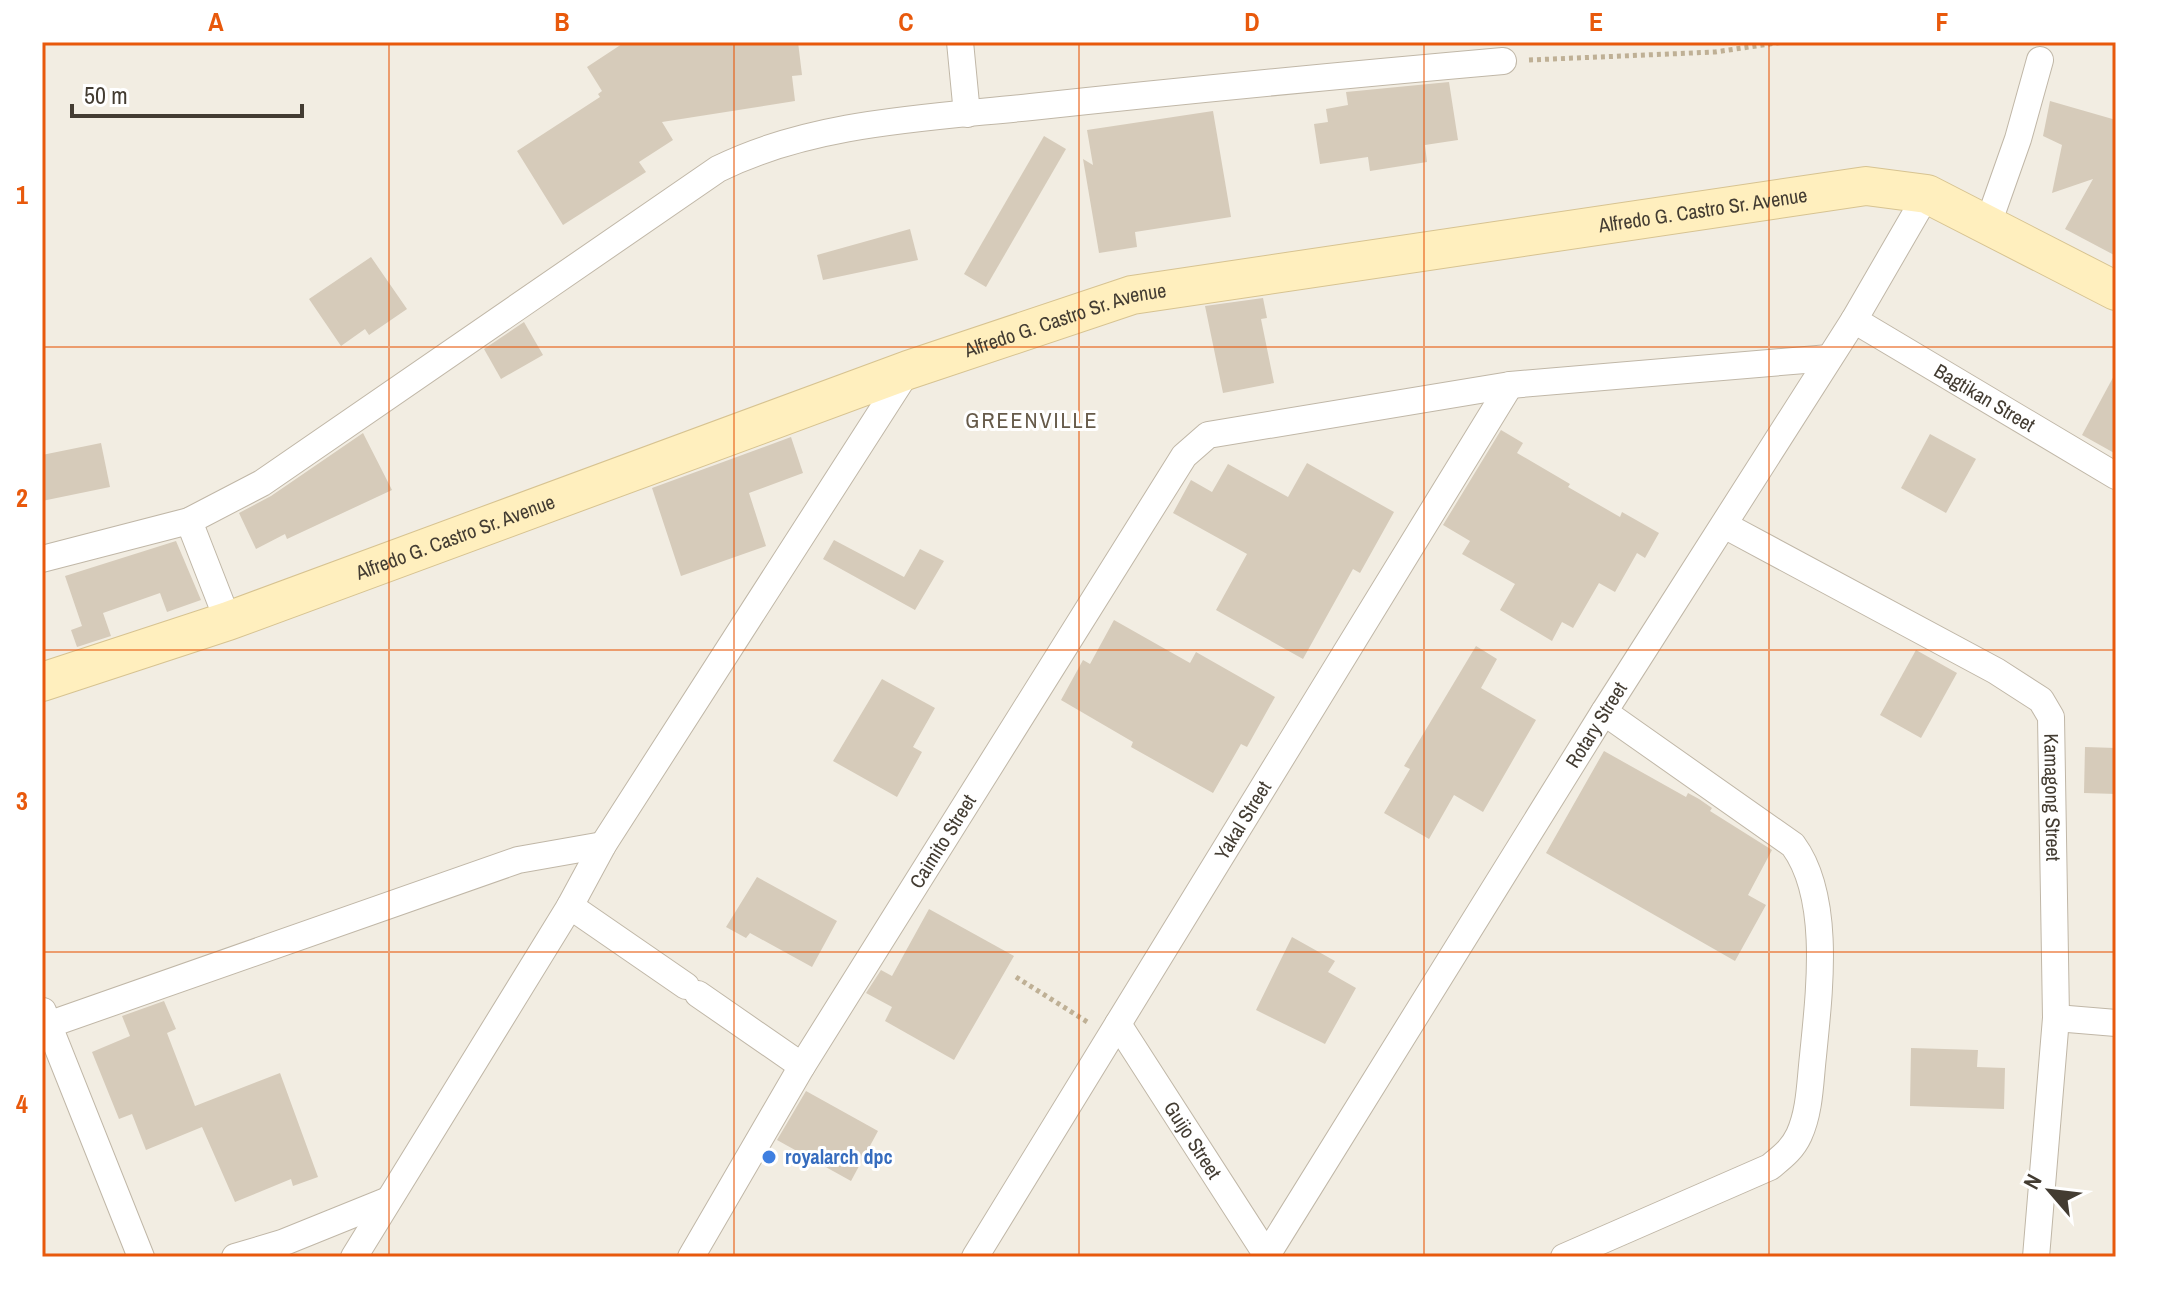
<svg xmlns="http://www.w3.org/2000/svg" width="2158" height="1299" viewBox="0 0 2158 1299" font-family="'Archivo Narrow',sans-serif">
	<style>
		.building { fill: #d6cbba }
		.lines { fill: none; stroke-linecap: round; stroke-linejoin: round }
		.street-casing { stroke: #c0b7a7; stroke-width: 28 }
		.secondary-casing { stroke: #d7c391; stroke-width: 40 }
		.path { stroke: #bfb095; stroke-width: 5; stroke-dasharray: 4 4; stroke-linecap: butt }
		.street { stroke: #fff; stroke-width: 26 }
		.secondary { stroke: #ffefbe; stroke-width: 38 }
		.grid { fill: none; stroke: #e8590c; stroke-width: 2; stroke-opacity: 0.55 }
		.shop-dot { fill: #3f7fe0; stroke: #fff; stroke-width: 3 }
		.labels { text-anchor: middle; stroke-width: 6; stroke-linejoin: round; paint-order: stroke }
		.street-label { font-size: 20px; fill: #433c32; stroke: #fff }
		.shop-label { font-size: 20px; font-weight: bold; fill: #366cbe; stroke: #fff; text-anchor: start }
		.neighbourhood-label { font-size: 22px; letter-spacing: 2px; fill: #665a49; stroke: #fff }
		.neatline { fill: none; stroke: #e8590c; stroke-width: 3 }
		.grid-label { font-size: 26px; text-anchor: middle; font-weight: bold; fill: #e8590c }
	</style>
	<rect width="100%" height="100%" fill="#f2ede2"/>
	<g class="building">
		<polygon points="625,42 798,42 802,75 792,76 795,101 662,122 673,140 639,162 646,172 563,225 517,151 600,97 598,94 602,91 587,67"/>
		<polygon points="1449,82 1458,140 1425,145 1427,162 1370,171 1368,157 1320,164 1314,124 1328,122 1326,109 1348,105 1346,92"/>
		<polygon points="2050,101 2116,120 2116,256 2065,229 2093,179 2052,193 2062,145 2043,136"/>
		<polygon points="1213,111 1231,217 1135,232 1137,247 1099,253 1083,159 1093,165 1087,130"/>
		<polygon points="1044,136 1066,149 986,287 964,274"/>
		<polygon points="910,229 918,260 823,280 817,255"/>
		<polygon points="371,257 407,309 369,335 365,329 341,346 309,299"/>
		<polygon points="1263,298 1267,318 1261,319 1274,383 1223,393 1205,306"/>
		<polygon points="524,322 543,355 501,379 484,349"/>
		<polygon points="2116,372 2116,454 2082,435"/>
		<polygon points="1501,430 1523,443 1517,453 1570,484 1568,487 1620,517 1622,512 1659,533 1645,558 1637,553 1615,592 1599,583 1573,628 1562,622 1552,641 1500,610 1515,584 1462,554 1470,541 1443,525"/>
		<polygon points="363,433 392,490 287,539 285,534 256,549 239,513 271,496"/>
		<polygon points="1930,434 1976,459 1946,513 1901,488"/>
		<polygon points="791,437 803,473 749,493 766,546 681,576 652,488"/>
		<polygon points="101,443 110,487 42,501 42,455"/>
		<polygon points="1307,463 1394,512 1360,573 1353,569 1303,659 1216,610 1247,554 1173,513 1191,480 1212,492 1228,464 1288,497"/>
		<polygon points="834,540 904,577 920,549 944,561 915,610 823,559"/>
		<polygon points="176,541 201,600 167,612 160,593 103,613 111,636 77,647 71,630 82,626 65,576"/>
		<polygon points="1114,620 1190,663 1196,652 1275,697 1247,747 1241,744 1213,793 1131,747 1133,742 1061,700 1083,660 1090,664"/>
		<polygon points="1476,646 1497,659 1481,688 1536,720 1483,812 1454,795 1429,839 1384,813 1410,769 1404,766"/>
		<polygon points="1916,650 1957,673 1921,738 1880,715"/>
		<polygon points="882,679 935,708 913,747 922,752 897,797 833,761"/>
		<polygon points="2085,747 2116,748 2116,794 2084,793"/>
		<polygon points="1604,751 1686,797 1688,793 1699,799 1712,808 1710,811 1772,850 1748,895 1766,905 1735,961 1546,853"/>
		<polygon points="757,877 837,921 812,967 750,933 746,938 726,927"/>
		<polygon points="929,909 1014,956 954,1060 885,1021 892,1007 866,993 881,970 892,976"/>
		<polygon points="1292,937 1335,961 1328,972 1356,988 1325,1044 1256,1010"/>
		<polygon points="164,1001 176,1029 167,1033 195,1106 280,1073 318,1177 293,1186 291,1179 235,1202 202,1127 146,1150 132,1114 119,1119 92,1052 130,1036 122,1016"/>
		<polygon points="1911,1048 1978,1050 1977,1067 2005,1068 2004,1109 1910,1106"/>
		<polygon points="806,1091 878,1131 851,1181 777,1140"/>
	</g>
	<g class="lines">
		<defs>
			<g id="street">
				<polyline points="960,42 967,114"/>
				<polyline points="1988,224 2018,139 2040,60"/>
				<path id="s1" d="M1854,320L2116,476"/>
				<polyline points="189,521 228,621"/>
				<path id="s2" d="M1726,526L1996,671L2041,700L2051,717L2056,1018L2036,1257"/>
				<path d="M42,559L189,521L262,483L718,169C813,122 927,118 1031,107C1188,90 1345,75 1503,61"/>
				<polyline points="570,906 686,986"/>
				<polyline points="698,994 802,1066"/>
				<polyline points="43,1011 141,1257"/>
				<polyline points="2056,1018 2116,1023"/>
				<path id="s3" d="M1118,1024L1268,1257"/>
				<polyline points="42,1027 518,860 603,845"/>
				<path id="s4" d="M1267,1255L1604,712L1854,320L1927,194"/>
				<polyline points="235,1257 282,1243 386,1201"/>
				<polyline points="354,1257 570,906 603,845 908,370"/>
				<path id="s5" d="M691,1257L802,1066L1184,456L1208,435L1510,385L1829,358"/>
				<path id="s6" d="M975,1257L1510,385"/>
				<path d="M1564,1257L1770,1167C1782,1157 1792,1150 1799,1135C1810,1111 1810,1082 1813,1056C1819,994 1832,898 1793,845L1604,712"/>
			</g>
			<g id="secondary">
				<path id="s7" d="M42,682L228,621L908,370L1132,295L1866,186L1927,194L2116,291"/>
			</g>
		</defs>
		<use href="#street" class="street-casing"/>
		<use href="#secondary" class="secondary-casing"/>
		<g class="path">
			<polyline points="1529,60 1715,52 1783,42"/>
			<polyline points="1016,977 1089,1023"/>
		</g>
		<use href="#street" class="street"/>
		<use href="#secondary" class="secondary"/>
	</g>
	<path class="grid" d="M389,42V1257M734,42V1257M1079,42V1257M1424,42V1257M1769,42V1257M42,347H2116M42,650H2116M42,952H2116"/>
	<circle class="shop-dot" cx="769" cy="1157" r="8"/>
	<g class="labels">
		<g class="street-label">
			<text dy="7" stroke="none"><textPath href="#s7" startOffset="1734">Alfredo G. Castro Sr. Avenue</textPath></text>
			<text dy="7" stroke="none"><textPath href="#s7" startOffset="1086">Alfredo G. Castro Sr. Avenue</textPath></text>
			<text dy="7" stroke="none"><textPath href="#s1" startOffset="152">Bagtikan Street</textPath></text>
			<text dy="7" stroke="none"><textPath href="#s7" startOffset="438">Alfredo G. Castro Sr. Avenue</textPath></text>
			<text dy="7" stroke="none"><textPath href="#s4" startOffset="624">Rotary Street</textPath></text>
			<text dy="7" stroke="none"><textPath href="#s2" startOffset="460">Kamagong Street</textPath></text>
			<text dy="7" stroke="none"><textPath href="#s6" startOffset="512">Yakal Street</textPath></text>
			<text dy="7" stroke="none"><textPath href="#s5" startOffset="486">Caimito Street</textPath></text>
			<text dy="7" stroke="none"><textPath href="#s3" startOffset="138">Guijo Street</textPath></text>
		</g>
		<g class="shop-label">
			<text x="785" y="1164">royalarch dpc</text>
		</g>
		<g class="neighbourhood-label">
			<text x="1032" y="428">GREENVILLE</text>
		</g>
	</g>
	<rect width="2158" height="1299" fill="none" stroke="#ffffff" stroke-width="88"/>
	<g transform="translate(2050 1191) rotate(298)" stroke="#ffffff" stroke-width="6" paint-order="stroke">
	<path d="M0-6L14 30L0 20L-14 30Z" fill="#433c32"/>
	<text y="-12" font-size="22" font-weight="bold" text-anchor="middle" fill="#433c32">N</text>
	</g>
	<path d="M72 104v12h230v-12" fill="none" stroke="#433c32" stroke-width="4"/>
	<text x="84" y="104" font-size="24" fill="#433c32" stroke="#ffffff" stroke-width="6" paint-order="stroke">50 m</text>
	<rect x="44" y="44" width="2070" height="1211" class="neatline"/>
	<g class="grid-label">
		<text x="216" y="31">A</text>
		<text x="562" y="31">B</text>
		<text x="906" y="31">C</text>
		<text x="1252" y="31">D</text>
		<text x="1596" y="31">E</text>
		<text x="1942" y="31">F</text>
		<text x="22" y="204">1</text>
		<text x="22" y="507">2</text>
		<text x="22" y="810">3</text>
		<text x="22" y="1113">4</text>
	</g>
</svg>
